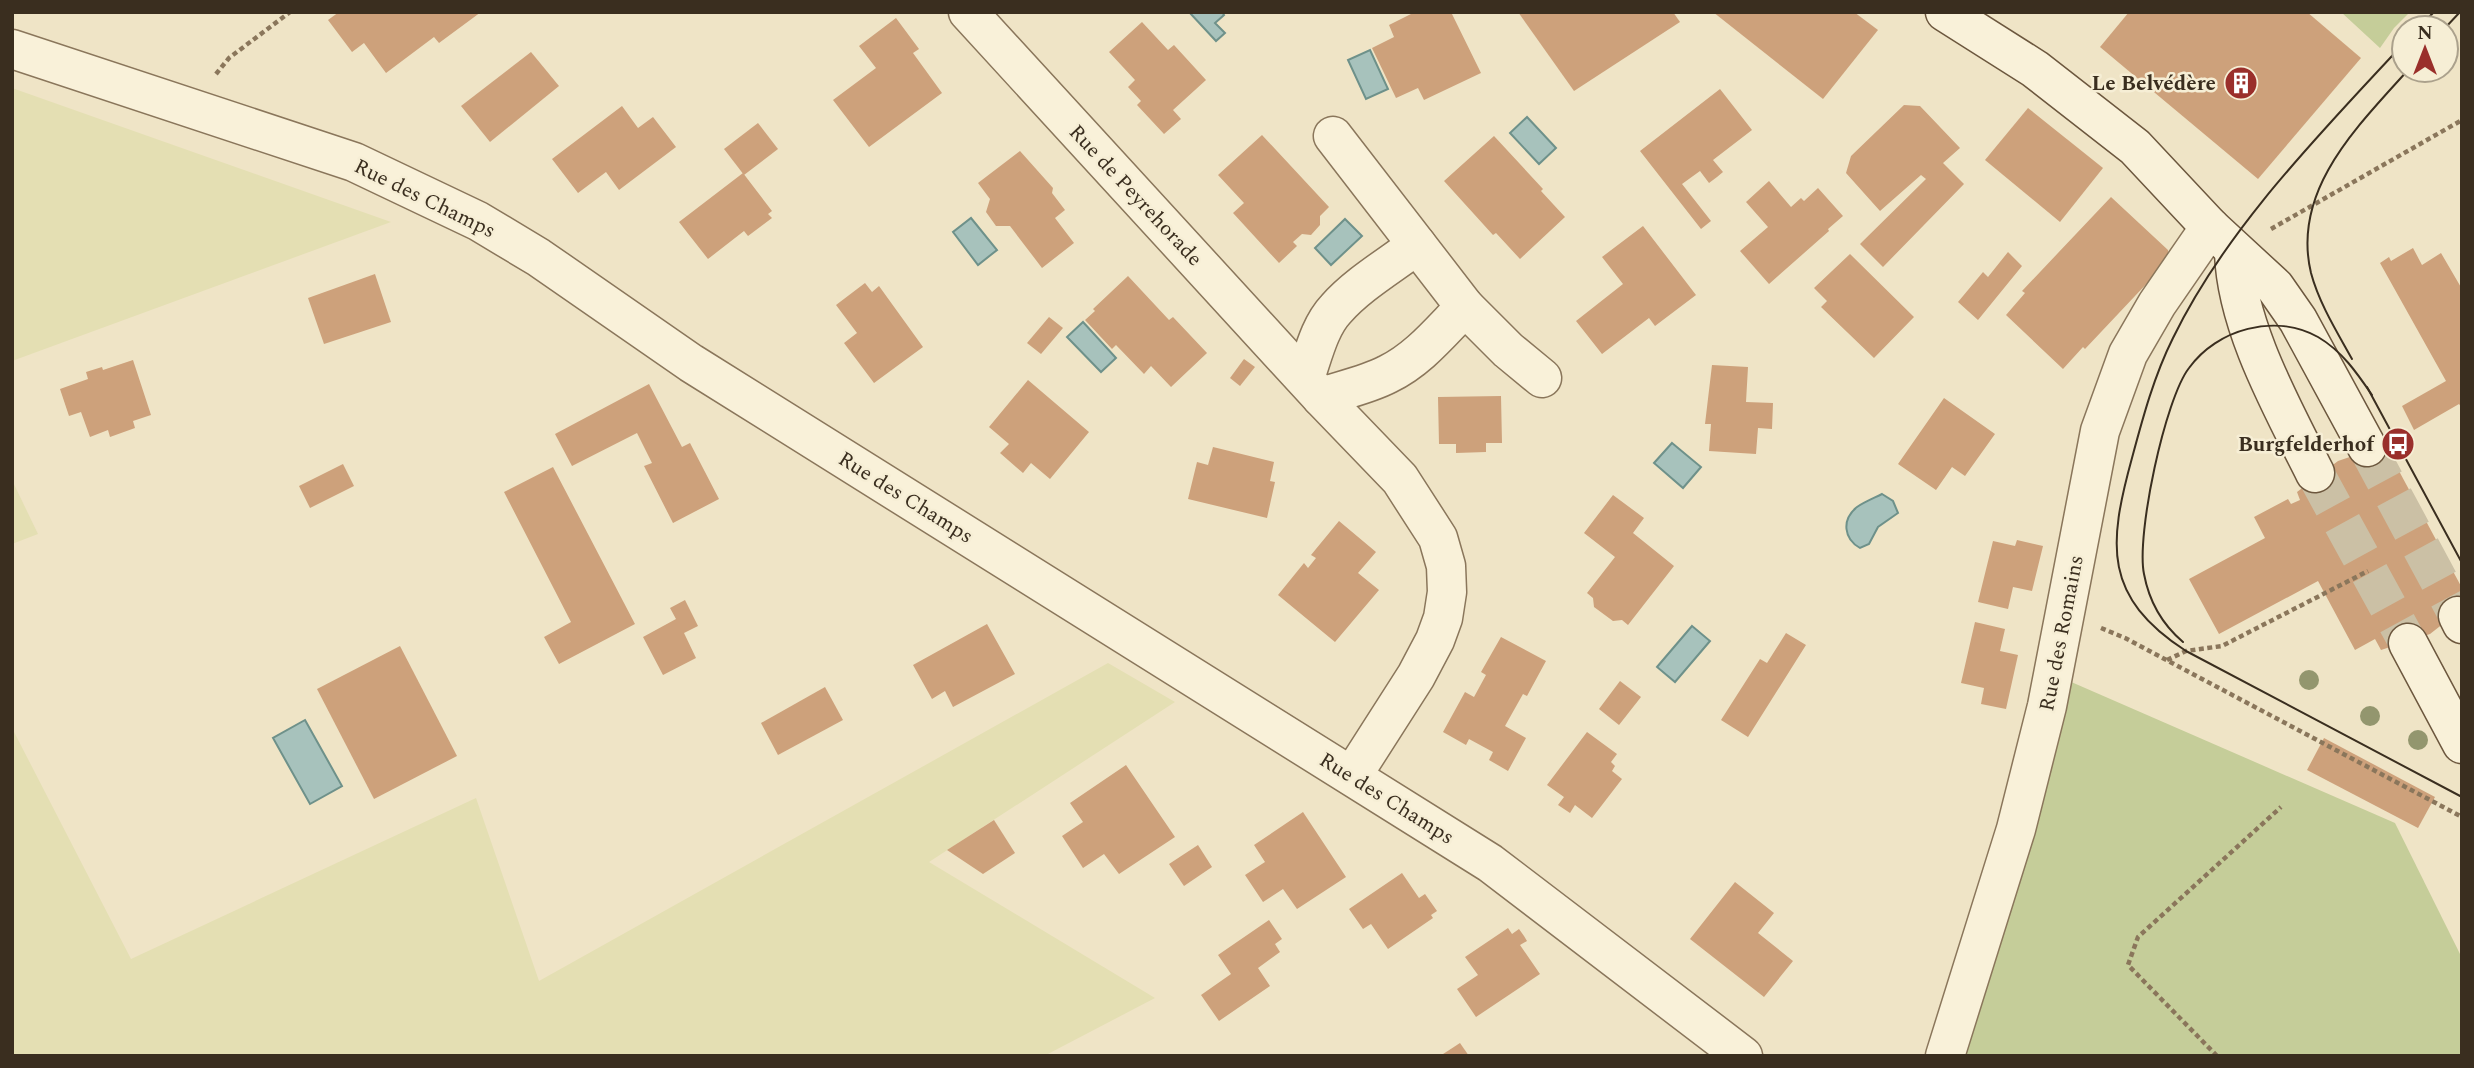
<svg xmlns="http://www.w3.org/2000/svg" width="2474" height="1068" viewBox="0 0 2474 1068" font-family="Spectral,serif">
	<style>
		.farmland { fill: #e4dfb3 }
		.green { fill: #c5cd99 }
		.water { fill: #a7c2bc; stroke: #6e918a; stroke-width: 2 }
		.building { fill: #cda17b }
		.lines { fill: none; stroke-linecap: round; stroke-linejoin: round }
		.secondary-tunnel { stroke: #cbc0a5; stroke-width: 38; stroke-dasharray: 38 19; stroke-linecap: butt }
		.street-casing { stroke: #8a765b; stroke-width: 41 }
		.secondary-casing { stroke: #6c573e; stroke-width: 41 }
		.path { stroke: #8a765b; stroke-width: 4.5; stroke-dasharray: 5 3.5; stroke-linecap: butt }
		.street { stroke: #f9f1d9; stroke-width: 38 }
		.secondary { stroke: #f9f1d9; stroke-width: 38 }
		.tram { stroke: #3a2e1f; stroke-width: 2 }
		.tree { fill: #93966e }
		.labels { text-anchor: middle; stroke-width: 5; stroke-linejoin: round; paint-order: stroke }
		.poi-label { font-size: 21px; font-weight: bold; fill: #3a2e1f; stroke: #f6eed5; text-anchor: end }
		.street-label { font-size: 21px; fill: #3a2e1f; stroke: #f6eed5 }
	</style>
	<rect width="100%" height="100%" fill="#efe4c6"/>
	<g class="farmland">
		<polygon points="12,88 391,222 12,361"/>
		<polygon points="12,480 38,534 12,544"/>
		<polygon points="1108,663 1175,702 929,862 1155,998 1044,1056 12,1056 12,728 131,959 476,798 539,981"/>
	</g>
	<g class="green">
		<polygon points="2341,12 2410,12 2394,28 2380,48"/>
		<polygon points="2069,681 2395,823 2462,958 2462,1056 1959,1056"/>
	</g>
	<g class="water">
		<polygon points="1189,12 1222,12 1224,15 1215,23 1225,33 1216,41"/>
		<polygon points="1370,50 1388,89 1366,99 1348,60"/>
		<polygon points="1527,117 1556,148 1539,164 1510,133"/>
		<polygon points="971,218 997,250 978,265 953,232"/>
		<polygon points="1345,219 1362,236 1331,265 1315,248"/>
		<polygon points="1083,322 1116,358 1101,372 1067,337"/>
		<polygon points="1672,443 1701,467 1683,488 1654,463"/>
		<path d="M1882,494L1893,501L1898,513L1878,527L1869,544L1860,548C1844,539 1841,520 1857,507C1864,502 1874,498 1882,494Z"/>
		<polygon points="1692,626 1710,641 1675,682 1657,667"/>
		<polygon points="305,720 342,786 310,804 273,738"/>
	</g>
	<g class="building">
		<polygon points="339,12 481,12 439,43 434,37 386,73 364,43 352,52 328,20"/>
		<polygon points="1415,12 1451,12 1481,73 1424,100 1418,88 1396,98 1372,48 1394,37 1389,25"/>
		<polygon points="1518,12 1673,12 1680,22 1574,91"/>
		<polygon points="1713,12 1854,12 1878,30 1823,99"/>
		<polygon points="2129,12 2307,12 2361,58 2258,179 2100,47"/>
		<polygon points="896,18 919,49 913,53 942,93 869,147 833,100 876,68 859,46"/>
		<polygon points="1142,22 1168,50 1174,45 1206,80 1173,110 1181,119 1164,134 1137,105 1141,101 1128,87 1135,80 1109,52"/>
		<polygon points="531,52 559,86 490,142 461,106"/>
		<polygon points="1720,89 1752,130 1713,160 1723,172 1717,177 1709,183 1700,171 1682,184 1711,221 1701,229 1640,151"/>
		<polygon points="1904,105 1920,106 1960,148 1943,163 1964,184 1883,267 1860,244 1926,179 1921,175 1880,211 1846,173 1851,156"/>
		<polygon points="622,106 638,128 653,117 676,147 619,190 606,172 578,193 552,159"/>
		<polygon points="2028,108 2103,168 2060,222 1985,160"/>
		<polygon points="758,123 778,149 744,175 724,149"/>
		<polygon points="1262,135 1329,207 1320,216 1320,225 1311,235 1302,234 1293,242 1297,246 1279,263 1233,213 1244,203 1218,175"/>
		<polygon points="1494,136 1543,189 1541,191 1565,217 1520,259 1496,233 1493,235 1444,181"/>
		<polygon points="1020,151 1053,188 1052,193 1065,210 1055,218 1074,243 1042,268 1010,226 996,226 986,212 990,199 978,183"/>
		<polygon points="743,173 772,211 768,214 772,218 748,236 744,231 708,259 679,222"/>
		<polygon points="1769,181 1791,207 1801,198 1804,201 1818,188 1843,216 1828,229 1829,231 1769,284 1740,251 1768,227 1746,202"/>
		<polygon points="2111,197 2168,250 2168,261 2085,349 2083,347 2063,369 2006,315 2025,293 2022,291"/>
		<polygon points="1643,226 1696,295 1655,326 1649,318 1602,354 1576,321 1623,284 1602,257"/>
		<polygon points="2413,248 2422,265 2441,253 2462,289 2462,408 2459,404 2414,430 2402,406 2446,381 2380,263 2389,257 2391,261"/>
		<polygon points="2008,252 2022,266 1978,320 1958,302 1983,272 1988,277"/>
		<polygon points="1850,254 1914,317 1874,358 1821,307 1827,301 1814,288"/>
		<polygon points="375,274 391,322 324,344 308,298"/>
		<polygon points="1128,276 1169,320 1173,317 1207,353 1171,387 1151,366 1144,374 1116,345 1112,349 1085,320 1095,311 1093,309"/>
		<polygon points="865,283 872,292 879,286 923,347 874,383 844,343 857,333 836,305"/>
		<polygon points="1049,317 1063,328 1041,354 1027,343"/>
		<polygon points="1244,359 1255,367 1240,386 1230,378"/>
		<polygon points="133,360 151,415 133,421 135,428 110,437 108,430 90,437 81,412 69,416 60,389 88,379 86,372 102,367 103,370"/>
		<polygon points="1712,365 1748,367 1746,402 1773,403 1772,429 1758,428 1756,454 1709,451 1711,424 1705,424"/>
		<polygon points="1028,380 1089,432 1050,479 1031,463 1023,473 1000,453 1009,444 989,427"/>
		<polygon points="649,384 682,447 690,443 719,499 673,523 644,466 652,463 637,433 572,466 555,434"/>
		<polygon points="1501,396 1502,443 1486,443 1486,452 1456,453 1456,444 1439,444 1438,397"/>
		<polygon points="1944,398 1995,434 1965,476 1952,467 1936,490 1898,464"/>
		<polygon points="2385,445 2462,588 2462,609 2430,634 2381,650 2375,639 2355,650 2318,581 2219,634 2189,579 2265,538 2254,517 2288,499 2291,504 2300,500 2297,492 2338,461"/>
		<polygon points="1213,447 1274,462 1270,481 1275,482 1267,518 1188,499 1197,462 1208,465"/>
		<polygon points="343,464 354,486 310,508 299,486"/>
		<polygon points="553,467 635,624 559,664 544,637 571,622 504,492"/>
		<polygon points="1613,495 1644,518 1633,533 1674,566 1628,625 1622,620 1613,621 1594,607 1593,598 1587,593 1615,557 1584,533"/>
		<polygon points="1339,521 1376,552 1358,573 1379,590 1335,642 1278,595 1304,563 1308,568 1316,558 1311,555"/>
		<polygon points="2017,540 2043,546 2032,591 2013,587 2008,609 1978,602 1993,541 2015,546"/>
		<polygon points="685,600 698,626 684,633 696,658 663,675 643,637 676,619 670,608"/>
		<polygon points="1975,622 2005,629 2000,651 2018,655 2006,709 1981,704 1984,688 1961,683"/>
		<polygon points="987,624 1015,674 953,707 945,691 932,699 913,665"/>
		<polygon points="1786,633 1806,645 1748,737 1721,720 1760,659 1767,663"/>
		<polygon points="1501,637 1546,661 1527,696 1523,694 1505,726 1526,738 1508,771 1489,760 1493,752 1469,739 1466,745 1443,732 1465,692 1474,697 1486,675 1481,672"/>
		<polygon points="400,646 457,756 374,799 317,689"/>
		<polygon points="1620,681 1641,697 1619,725 1599,709"/>
		<polygon points="825,687 843,720 778,755 761,723"/>
		<polygon points="1587,732 1617,754 1611,762 1615,766 1612,771 1622,779 1592,818 1575,805 1570,813 1558,805 1564,797 1547,785"/>
		<polygon points="2324,738 2435,797 2418,828 2307,770"/>
		<polygon points="1126,765 1175,837 1119,874 1104,854 1083,868 1062,836 1083,822 1070,803"/>
		<polygon points="1303,812 1346,877 1297,909 1283,889 1263,902 1245,875 1265,862 1254,845"/>
		<polygon points="994,820 1015,853 983,874 947,850"/>
		<polygon points="1198,845 1212,867 1184,886 1169,864"/>
		<polygon points="1402,873 1419,898 1425,894 1437,911 1431,915 1433,918 1388,949 1371,924 1363,929 1349,909"/>
		<polygon points="1735,882 1774,913 1758,933 1793,961 1764,997 1690,939"/>
		<polygon points="1269,920 1282,939 1275,944 1280,952 1258,968 1270,986 1219,1021 1201,995 1231,974 1218,955"/>
		<polygon points="1508,928 1512,934 1519,929 1524,936 1527,941 1520,945 1540,974 1476,1017 1457,989 1478,975 1465,957"/>
		<polygon points="1460,1043 1469,1056 1440,1056"/>
	</g>
	<g class="lines">
		<g class="secondary-tunnel">
			<polyline points="2367,447 2458,616"/>
			<polyline points="2315,473 2408,643"/>
		</g>
		<defs>
			<g id="street">
				<polyline points="968,12 1321,397 1400,479 1438,538 1446,566 1447,592 1443,618 1435,640 1416,676 1352,776"/>
				<polyline points="12,49 354,162 478,221 538,257 691,363 1490,863 1743,1056"/>
				<polyline points="1333,136 1465,307 1508,350 1542,378"/>
				<path d="M1305,378C1313,356 1319,327 1336,309C1358,284 1391,265 1417,245"/>
				<path d="M1321,397C1342,390 1367,385 1388,374C1419,359 1441,331 1465,307"/>
				<polyline points="1945,1056 2016,829 2047,706 2100,431 2128,354 2157,304 2210,227"/>
			</g>
			<g id="secondary">
				<polyline points="1945,12 2035,69 2135,147 2210,227 2275,287 2298,320 2367,447"/>
				<path d="M2234,250C2235,324 2282,407 2315,473"/>
				<polyline points="2458,616 2462,624"/>
				<polyline points="2408,643 2462,744"/>
			</g>
		</defs>
		<use href="#street" class="street-casing"/>
		<use href="#secondary" class="secondary-casing"/>
		<g class="path">
			<polyline points="216,74 229,58 290,12"/>
			<polyline points="2271,229 2462,120"/>
			<polyline points="2101,628 2125,638 2462,817"/>
			<polyline points="2167,660 2186,651 2222,646 2368,571"/>
			<polyline points="2217,1056 2128,965 2138,937 2281,807"/>
		</g>
		<use href="#street" class="street"/>
		<use href="#secondary" class="secondary"/>
		<g class="tram">
			<polyline points="2418,28 2434,12"/>
			<polyline points="2445,28 2460,12"/>
			<path d="M2404,43C2321,133 2227,227 2173,338C2154,376 2143,417 2132,458C2108,545 2103,597 2186,651L2462,797"/>
			<path d="M2352,359C2337,332 2319,303 2311,273C2291,190 2358,126 2408,70"/>
			<polyline points="2367,387 2462,563"/>
			<path d="M2183,642C2163,625 2149,601 2144,574C2136,535 2165,399 2189,368C2217,329 2275,313 2318,337C2342,351 2357,373 2372,395"/>
		</g>
	</g>
	<g class="tree">
		<circle cx="2309" cy="680" r="10"/>
		<circle cx="2370" cy="716" r="10"/>
		<circle cx="2418" cy="740" r="10"/>
	</g>
	<defs>
		<symbol id="building-disc" viewBox="-11 -11 22 22"><circle r="9.5" fill="#9a2f2b" stroke="#f6eed5"/><path d="M-4-6H4V6H1V3H-1V6H-4ZM-2.5-4.3h1.7v1.8h-1.7ZM.8-4.3h1.7v1.8H.8ZM-2.5-1h1.7V.8h-1.7ZM.8-1h1.7V.8H.8Z" fill="#fff"/></symbol>
		<symbol id="bus-disc" viewBox="-11 -11 22 22"><circle r="9.5" fill="#9a2f2b" stroke="#f6eed5"/><path d="M-5-6H5V4H4V6H2V4H-2V6H-4V4H-5ZM-3.5-4V0h7V-4ZM-3.5 1.2v1.5H-2V1.2ZM2 1.2v1.5H3.5V1.2Z" fill="#fff"/></symbol>
	</defs>
	<g fill-rule="evenodd">
		<use href="#building-disc" x="2222" y="64" width="38" height="38"/>
		<use href="#bus-disc" x="2379" y="425" width="38" height="38"/>
	</g>
	<g class="labels">
		<g class="poi-label">
			<text x="2216" y="90">Le Belvédère</text>
			<text x="2374" y="451">Burgfelderhof</text>
		</g>
		<g class="street-label">
			<text transform="translate(1136 195) rotate(47)" y="7">Rue de Peyrehorade</text>
			<text transform="translate(425 198) rotate(26)" y="7">Rue des Champs</text>
			<text transform="translate(906 497) rotate(32)" y="7">Rue des Champs</text>
			<text transform="translate(2061 633) rotate(-79)" y="7">Rue des Romains</text>
			<text transform="translate(1387 798) rotate(32)" y="7">Rue des Champs</text>
		</g>
	</g>
	<rect width="2474" height="1068" fill="none" stroke="#3a2e1f" stroke-width="28"/>
	<g transform="translate(2425 49)"><circle r="33" fill="#f6eed5" stroke="#aba18c" stroke-width="2"/>
	<path d="M0-5L12 26L0 18L-12 26Z" fill="#9a2f2b"/>
	<text y="-10" font-size="19" font-weight="bold" text-anchor="middle" fill="#3a2e1f">N</text>
	</g>
</svg>
